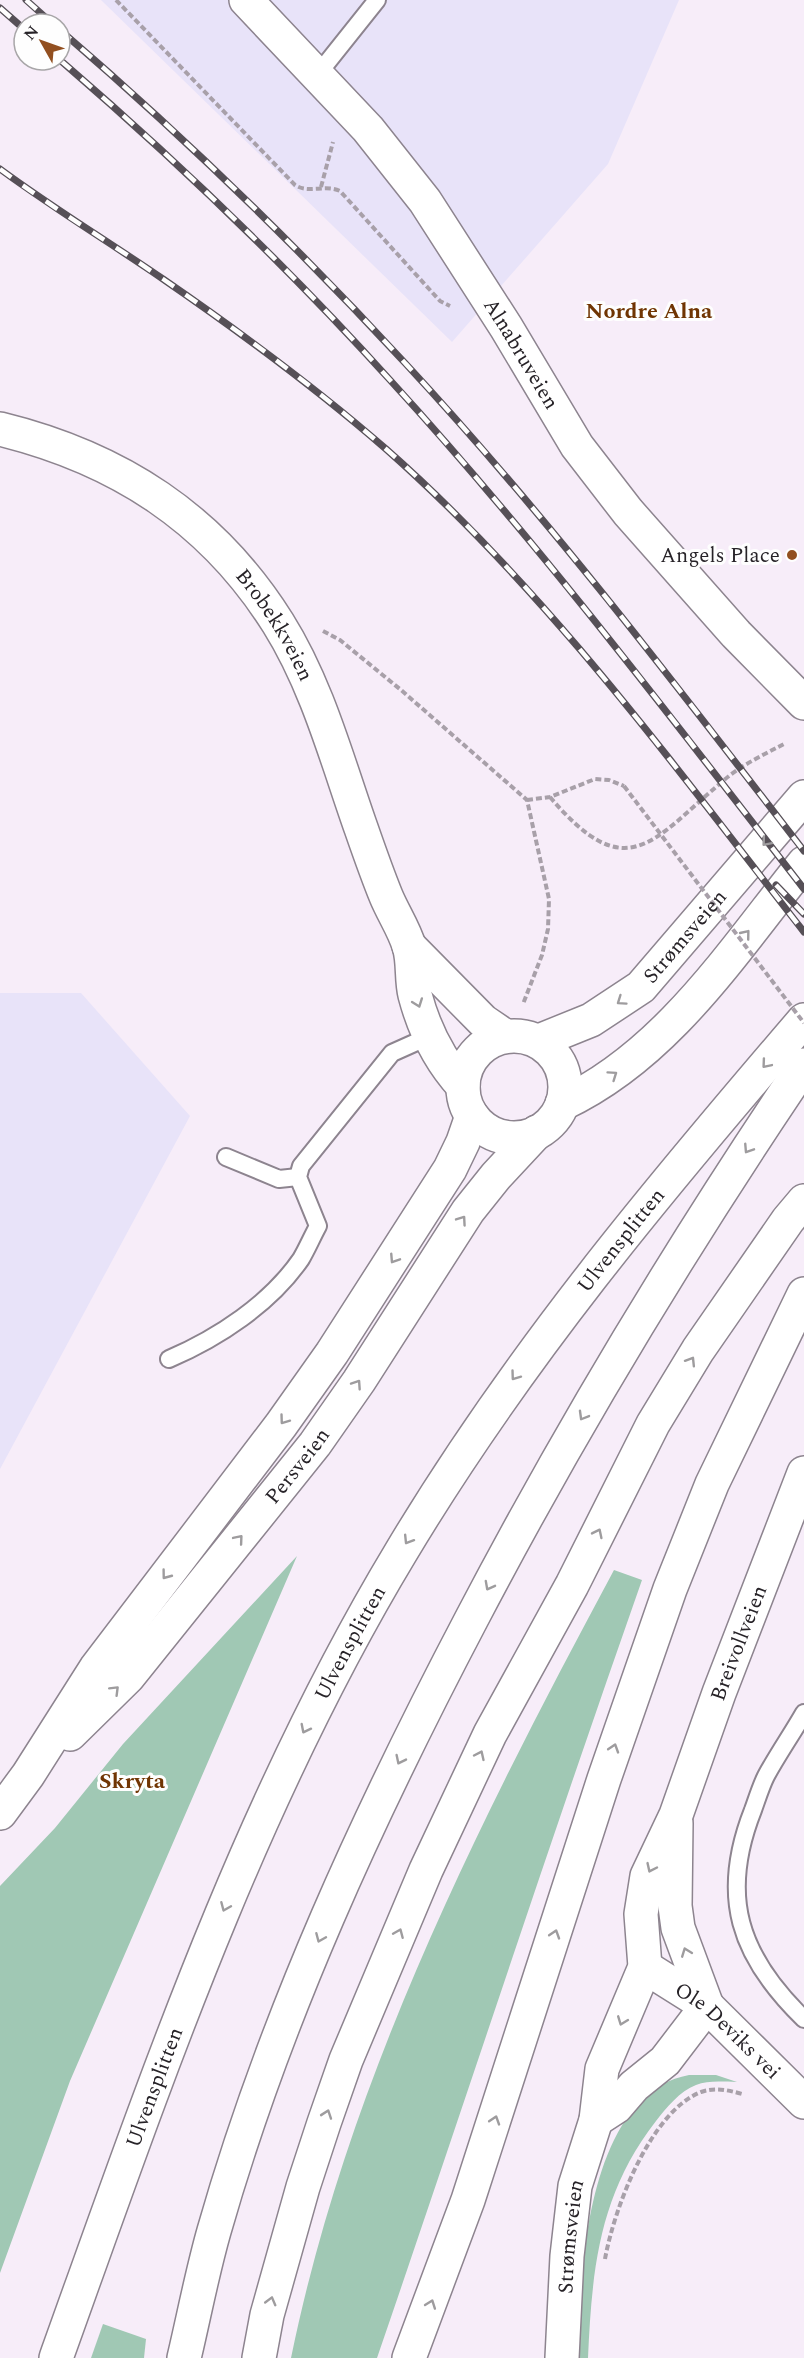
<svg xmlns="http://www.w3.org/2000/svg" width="804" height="2358" viewBox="0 0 804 2358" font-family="Spectral,serif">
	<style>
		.industrial { fill: #e8e3f9 }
		.green { fill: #a0c8b4 }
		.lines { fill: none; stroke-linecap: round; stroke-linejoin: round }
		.service-casing { stroke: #8d848f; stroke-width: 20 }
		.minor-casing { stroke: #8d848f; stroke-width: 36 }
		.tertiary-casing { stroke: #8d848f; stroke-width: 36 }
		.secondary-casing { stroke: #8d848f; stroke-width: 36 }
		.motorway-casing { stroke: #8d848f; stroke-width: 36 }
		.path { stroke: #a8a0a9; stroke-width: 4; stroke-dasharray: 6 3; stroke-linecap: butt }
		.service { stroke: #fff; stroke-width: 16 }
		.minor { stroke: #fff; stroke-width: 33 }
		.tertiary { stroke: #fff; stroke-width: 33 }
		.secondary { stroke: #fff; stroke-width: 33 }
		.motorway { stroke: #fff; stroke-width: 33 }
		.rail-casing { stroke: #565057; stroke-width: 7 }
		.rail { stroke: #fefefe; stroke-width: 4.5; stroke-dasharray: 14; stroke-linecap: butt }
		.path-bridge { stroke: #a8a0a9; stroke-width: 4; stroke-dasharray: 6 3; stroke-linecap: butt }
		.oneway { stroke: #9e9c9e }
		.poi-dot { fill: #924f20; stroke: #fefefe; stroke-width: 2 }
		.labels { text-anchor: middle; stroke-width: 6; stroke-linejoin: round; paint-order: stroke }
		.street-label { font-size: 21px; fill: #272328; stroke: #fefefe }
		.poi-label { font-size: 21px; fill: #272328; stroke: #fefefe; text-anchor: end }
		.neighbourhood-label { font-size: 22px; font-weight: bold; fill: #703503; stroke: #fefefe }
	</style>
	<rect width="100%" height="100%" fill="#f7edf9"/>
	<g class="industrial">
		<polygon points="101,0 679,0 608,164 452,342"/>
		<polygon points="0,993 81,993 190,1116 0,1469"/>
	</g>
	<g class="green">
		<polygon points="297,1556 70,2081 0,2273 0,1886 55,1828 123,1744"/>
		<path d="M614,1570L642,1580C551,1838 466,2099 377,2358H291C348,2079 480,1820 614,1570Z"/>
		<path d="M689,2075H716L737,2082C724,2082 708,2080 696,2085C680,2091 666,2108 656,2121C599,2194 592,2269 588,2358H578C579,2277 586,2094 689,2075Z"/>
		<polygon points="103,2324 146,2339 144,2358 91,2358"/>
	</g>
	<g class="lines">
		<defs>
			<g id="service">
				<polyline points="318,74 377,0"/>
				<polyline points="226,1157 279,1179 298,1177"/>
				<path d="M169,1359C218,1338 270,1304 301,1259C307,1249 312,1237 318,1226L298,1177L301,1166L392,1053L430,1036"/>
				<path d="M804,1713C792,1734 778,1754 766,1776C761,1786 757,1799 753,1810C719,1896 739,1956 804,2019"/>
			</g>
			<g id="minor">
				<path id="s1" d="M246,0L368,129L425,201L506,327L577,446L628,512L736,634L804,703"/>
			</g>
			<g id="tertiary">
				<path id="s2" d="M0,429C118,458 212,518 278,623C317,685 337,760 361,828C369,851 377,874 386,896C393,913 404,929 409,946C414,961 411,979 415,995C424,1029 440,1061 463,1086"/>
				<polyline points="409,946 483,1021 505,1036"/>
				<polyline points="676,1823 675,1906 678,1928 707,2006"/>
				<path id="s3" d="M645,1967L707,2006L804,2102"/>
				<polyline points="596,2120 616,2107 634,2086 665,2061 707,2006"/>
				<path id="s4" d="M562,2358L567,2256L575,2186L596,2120L602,2069L645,1967L641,1914L647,1876L676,1815L719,1693L804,1473"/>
			</g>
			<g id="secondary">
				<circle cx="514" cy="1087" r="51"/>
				<path id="s5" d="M539,1041L591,1020L641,987L804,797"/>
				<path d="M562,1104C667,1055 733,951 804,863"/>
				<path id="s6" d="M70,1734L128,1677L315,1444L359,1381L468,1211L496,1176L537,1132"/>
				<polyline points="0,1813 28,1775 96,1668 281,1425 332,1353 450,1169 463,1142 472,1116"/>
			</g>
			<g id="motorway">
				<path id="s7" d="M56,2358C155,2082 249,1804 401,1552C517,1358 658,1190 804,1020"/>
				<path d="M184,2358C194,2316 202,2273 214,2231C275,2017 369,1814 472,1618C572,1427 683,1244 804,1065"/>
				<polyline points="259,2358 267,2315 303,2187 324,2123 346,2060 426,1870 490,1734 572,1585 653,1424 698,1350 788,1220 804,1201"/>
				<polyline points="409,2358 468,2200 604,1779 670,1589 712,1484 804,1294"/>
			</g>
		</defs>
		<use href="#service" class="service-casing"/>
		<use href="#minor" class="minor-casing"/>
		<use href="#tertiary" class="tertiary-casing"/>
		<use href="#secondary" class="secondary-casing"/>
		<use href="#motorway" class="motorway-casing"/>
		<g class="path">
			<path d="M116,0L295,185C308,194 325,184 340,191L440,301L450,306"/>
			<polyline points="321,187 333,142"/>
			<polyline points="323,631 340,640 401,690 527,800 549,899 548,929 542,955 523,1004"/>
			<path d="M550,797C627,888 652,841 723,781C741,765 765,754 786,743"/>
			<polyline points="527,800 550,797 595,779 609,780 624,786"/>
			<path d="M605,2259C614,2209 650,2112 701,2092C715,2087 728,2090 742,2094"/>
		</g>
		<use href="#service" class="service"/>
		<use href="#minor" class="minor"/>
		<use href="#tertiary" class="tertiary"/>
		<use href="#secondary" class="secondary"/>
		<use href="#motorway" class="motorway"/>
		<defs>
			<g id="rail">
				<polyline points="26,0 53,24"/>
				<polyline points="0,8 24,29"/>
				<path d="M60,30C181,134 296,245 405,363C548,517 676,685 804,851"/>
				<path d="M60,60C176,160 287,266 390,380C538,542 670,716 804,889"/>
				<path d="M0,169C53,208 109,242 163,279C240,332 315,387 386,449C547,591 673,764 804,932"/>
				<polyline points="776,885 804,914"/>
			</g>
		</defs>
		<use href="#rail" class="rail-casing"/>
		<use href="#rail" class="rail"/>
		<polyline class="path-bridge" points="624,786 804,1023"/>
	</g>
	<defs><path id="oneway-chevron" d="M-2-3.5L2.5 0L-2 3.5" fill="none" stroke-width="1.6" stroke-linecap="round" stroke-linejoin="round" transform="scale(1.5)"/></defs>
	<g class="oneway">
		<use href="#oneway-chevron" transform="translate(766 842) rotate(130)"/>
		<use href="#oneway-chevron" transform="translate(746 934) rotate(-51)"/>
		<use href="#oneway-chevron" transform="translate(621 1001) rotate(145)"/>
		<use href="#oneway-chevron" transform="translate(418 1003) rotate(70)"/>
		<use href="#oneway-chevron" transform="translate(766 1064) rotate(130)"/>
		<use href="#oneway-chevron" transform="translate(613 1075) rotate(-35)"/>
		<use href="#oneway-chevron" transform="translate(748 1149) rotate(123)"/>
		<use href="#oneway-chevron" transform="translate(462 1220) rotate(-55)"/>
		<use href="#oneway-chevron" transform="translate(394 1259) rotate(123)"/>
		<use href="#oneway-chevron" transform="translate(691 1361) rotate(-58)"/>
		<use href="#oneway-chevron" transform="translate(515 1376) rotate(126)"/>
		<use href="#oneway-chevron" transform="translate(357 1384) rotate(-56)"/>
		<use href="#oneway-chevron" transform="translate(583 1416) rotate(120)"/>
		<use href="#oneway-chevron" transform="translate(284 1420) rotate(126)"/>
		<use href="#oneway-chevron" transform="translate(598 1533) rotate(-64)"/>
		<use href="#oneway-chevron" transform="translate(239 1539) rotate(-50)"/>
		<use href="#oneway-chevron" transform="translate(408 1540) rotate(122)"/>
		<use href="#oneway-chevron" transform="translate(166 1575) rotate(127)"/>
		<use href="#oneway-chevron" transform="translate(489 1586) rotate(118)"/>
		<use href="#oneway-chevron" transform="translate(115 1690) rotate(-45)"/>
		<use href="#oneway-chevron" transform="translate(305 1729) rotate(117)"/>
		<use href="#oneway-chevron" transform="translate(614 1748) rotate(-72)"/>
		<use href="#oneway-chevron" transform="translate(480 1755) rotate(-65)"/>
		<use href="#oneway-chevron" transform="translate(400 1760) rotate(116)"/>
		<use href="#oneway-chevron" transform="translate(651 1868) rotate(115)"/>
		<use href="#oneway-chevron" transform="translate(225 1907) rotate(113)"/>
		<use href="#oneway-chevron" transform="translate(399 1933) rotate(-67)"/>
		<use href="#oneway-chevron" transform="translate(555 1934) rotate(-72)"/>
		<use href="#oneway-chevron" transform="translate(320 1938) rotate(113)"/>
		<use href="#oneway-chevron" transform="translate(686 1952) rotate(-111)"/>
		<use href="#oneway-chevron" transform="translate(622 2021) rotate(111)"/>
		<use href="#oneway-chevron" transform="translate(327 2114) rotate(-71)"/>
		<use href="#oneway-chevron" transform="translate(495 2120) rotate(-72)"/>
		<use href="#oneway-chevron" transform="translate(271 2301) rotate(-75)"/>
		<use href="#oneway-chevron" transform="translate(431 2304) rotate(-70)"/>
	</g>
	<circle class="poi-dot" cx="792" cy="555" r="6"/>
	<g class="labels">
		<g class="street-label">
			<text dy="7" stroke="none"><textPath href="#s1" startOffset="450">Alnabruveien</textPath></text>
			<text dy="7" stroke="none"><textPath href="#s2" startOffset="348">Brobekkveien</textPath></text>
			<text dy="7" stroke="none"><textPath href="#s5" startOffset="183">Strømsveien</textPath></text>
			<text dy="7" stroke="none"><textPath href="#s7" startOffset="1260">Ulvensplitten</textPath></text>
			<text dy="7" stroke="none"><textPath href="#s6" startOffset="352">Persveien</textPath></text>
			<text dy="7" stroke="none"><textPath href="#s4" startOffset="746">Breivollveien</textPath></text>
			<text dy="7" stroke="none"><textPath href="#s7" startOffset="774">Ulvensplitten</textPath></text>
			<text dy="7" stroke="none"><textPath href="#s3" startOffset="105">Ole Deviks vei</textPath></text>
			<text dy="7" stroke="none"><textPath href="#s7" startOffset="288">Ulvensplitten</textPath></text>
			<text dy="7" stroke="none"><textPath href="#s4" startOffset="122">Strømsveien</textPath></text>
		</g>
		<g class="poi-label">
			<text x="780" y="562">Angels Place</text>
		</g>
		<g class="neighbourhood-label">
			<text x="649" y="318">Nordre Alna</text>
			<text x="132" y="1788">Skryta</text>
		</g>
	</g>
	<g transform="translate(42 42) rotate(310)"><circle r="28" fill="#fefefe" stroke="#a8a6a8" stroke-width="1.5"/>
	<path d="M0-4.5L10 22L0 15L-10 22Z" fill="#924f20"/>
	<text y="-9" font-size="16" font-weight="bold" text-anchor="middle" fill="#272328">N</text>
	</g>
</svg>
